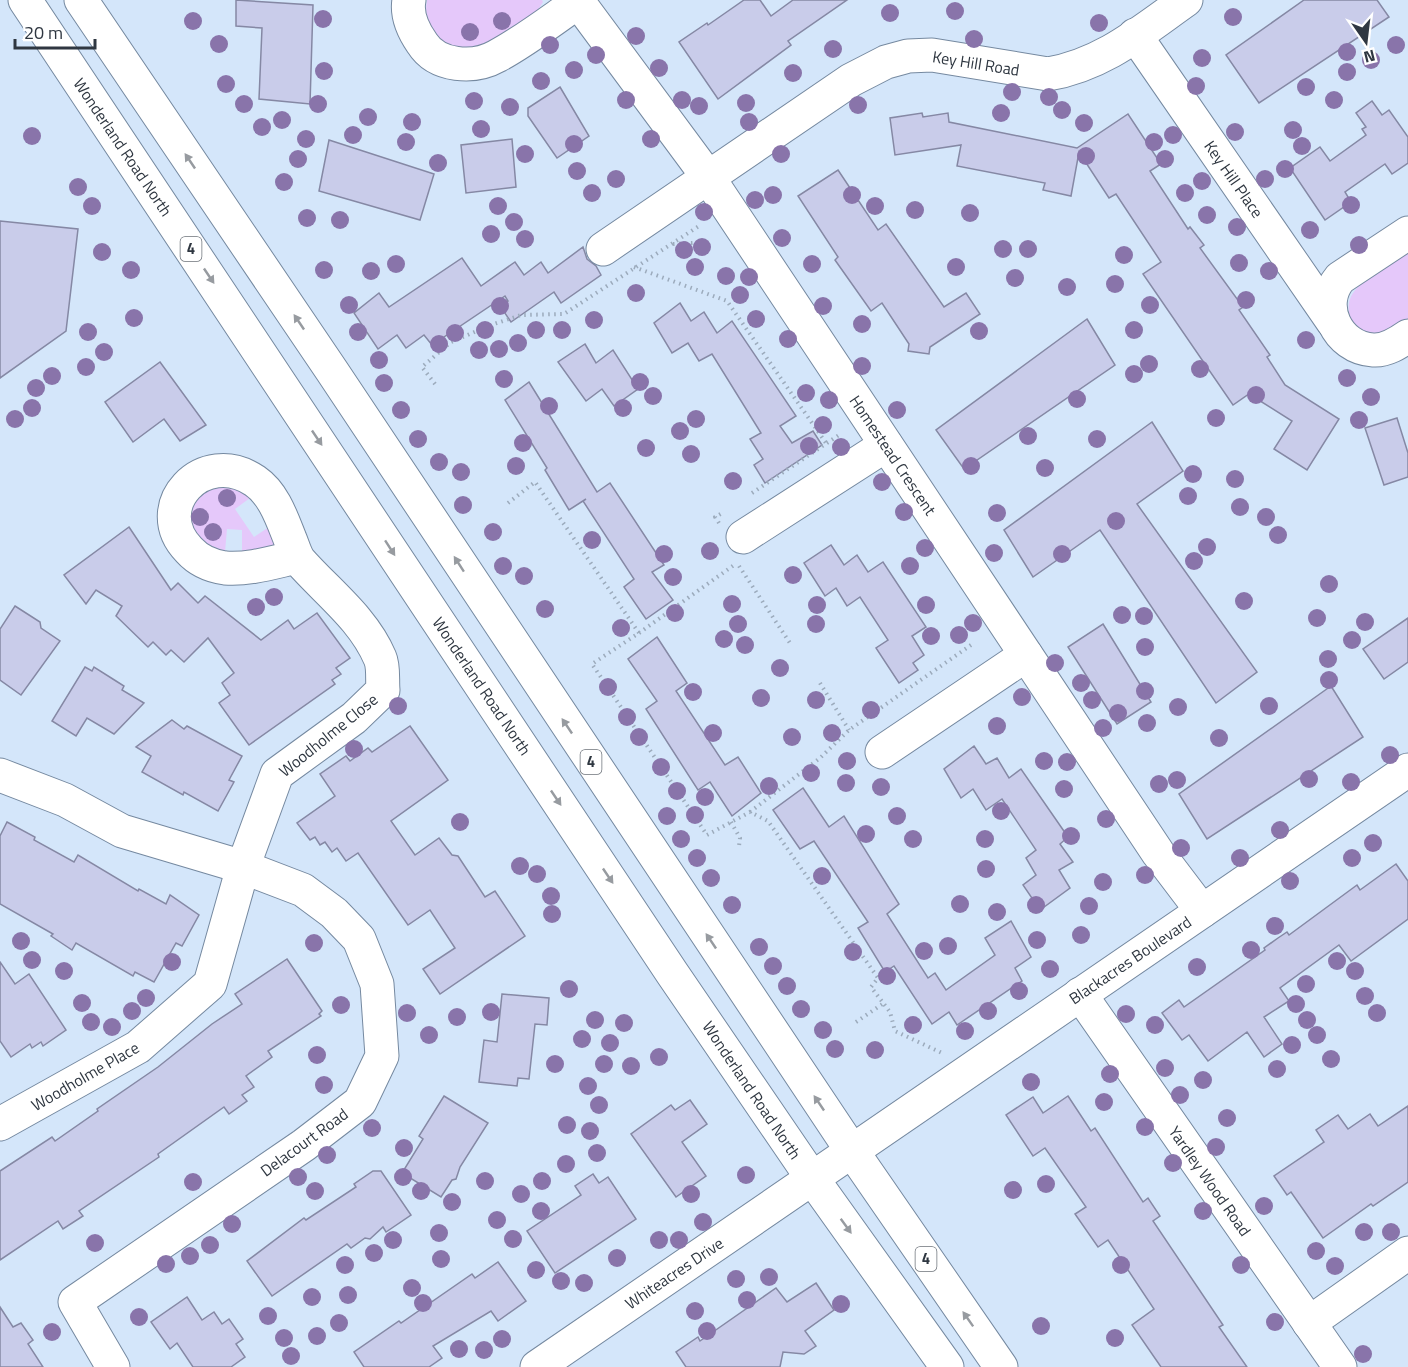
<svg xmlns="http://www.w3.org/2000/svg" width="1408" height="1367" viewBox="0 0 1408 1367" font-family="'Titillium Web',sans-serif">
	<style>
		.green { fill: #e5c8fa }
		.building { fill: #c9ccea; stroke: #8588a4; stroke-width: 1.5 }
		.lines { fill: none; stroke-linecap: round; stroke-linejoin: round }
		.minor-casing { stroke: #7589a0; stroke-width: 35 }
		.major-casing { stroke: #7589a0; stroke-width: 35 }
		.path { stroke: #9cabbc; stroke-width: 4; stroke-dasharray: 1.5 4.5; stroke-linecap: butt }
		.minor { stroke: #fff; stroke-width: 33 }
		.major { stroke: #fff; stroke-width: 33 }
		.tree { fill: #8974aa }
		.oneway { fill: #979ba0 }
		.labels { text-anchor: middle; stroke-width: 5; stroke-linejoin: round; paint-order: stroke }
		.shield { fill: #fff; stroke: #6d737a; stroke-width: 1.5 }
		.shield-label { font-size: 15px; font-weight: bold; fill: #2f3741 }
		.street-label { font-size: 16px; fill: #2f3741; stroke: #fff }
	</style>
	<rect width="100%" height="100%" fill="#d4e6fa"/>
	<g class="green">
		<path d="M427,0H542L543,2L534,16L493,48H445C433,31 423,22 427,0Z"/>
		<path d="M1408,252V321L1377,337L1352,326C1347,308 1346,298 1360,285Z"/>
		<path d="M235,484L250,498L235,509L254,537L269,527L282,548L242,553V530L227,529L225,552L208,548C188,521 183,520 203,491Z"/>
	</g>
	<g class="building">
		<polygon points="236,0 313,5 310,104 259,99 262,28 236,26"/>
		<polygon points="744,0 760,0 771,16 793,0 847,0 788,41 791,45 718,99 679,42 707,23 708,25"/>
		<polygon points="1304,0 1377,0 1389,17 1259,103 1226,55"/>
		<polygon points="560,87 589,136 557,158 528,116 528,108"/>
		<polygon points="1372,101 1382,115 1389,110 1408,137 1408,163 1392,174 1385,164 1345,192 1351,202 1325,220 1290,168 1320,147 1330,161 1366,135 1362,129 1366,127 1356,113"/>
		<polygon points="922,113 923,117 948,113 949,122 1077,148 1128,114 1161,164 1150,171 1188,229 1190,227 1204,245 1200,248 1243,307 1239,310 1270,355 1267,357 1285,385 1339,419 1307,470 1274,449 1292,421 1249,394 1233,405 1143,274 1161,262 1116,194 1109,198 1079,152 1071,196 1043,190 1045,183 957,166 961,145 895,155 890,118"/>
		<polygon points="512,139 516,187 466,193 461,145"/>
		<polygon points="329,140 434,174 420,220 319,191"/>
		<polygon points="838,170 878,230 886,224 944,307 966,293 980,314 930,347 929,354 908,351 909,344 882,303 871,311 835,260 838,257 798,196"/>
		<polygon points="0,221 78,229 66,331 0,378"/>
		<polygon points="583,247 587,259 596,266 601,275 561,303 554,292 511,322 500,306 508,301 505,296 432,345 424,335 406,348 397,335 378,349 354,313 379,293 389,307 462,258 481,286 515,262 524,275 541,262 548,273"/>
		<polygon points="680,303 691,321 704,312 717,333 732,321 796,416 780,426 792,443 813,431 822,445 765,483 754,465 763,459 750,439 761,433 712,354 699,361 688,343 672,353 654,323"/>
		<polygon points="1087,319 1115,365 964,469 936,430"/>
		<polygon points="585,344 596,363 613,350 638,389 614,406 602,389 586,401 558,362"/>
		<polygon points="160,362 206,425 180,441 164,419 133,442 105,402"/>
		<polygon points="529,382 597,492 610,483 664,565 652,572 673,600 646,619 624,587 634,579 583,501 586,499 569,510 545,470 547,468 505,400"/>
		<polygon points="1397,418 1408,453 1408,477 1384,485 1365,428"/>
		<polygon points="1152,422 1183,471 1137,504 1257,672 1216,703 1100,530 1033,577 1004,530"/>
		<polygon points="129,527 171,590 178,583 198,603 205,596 261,640 288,620 294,629 317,613 350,658 336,668 341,674 332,680 335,684 249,745 219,703 230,695 222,683 234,673 208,638 184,662 171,650 166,655 153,642 148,647 116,616 122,606 96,590 86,604 64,575"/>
		<polygon points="831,545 844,565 857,555 868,572 883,562 926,627 912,636 924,655 913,663 918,670 899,683 876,648 888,640 860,597 847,606 836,588 825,596 804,563"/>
		<polygon points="15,606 40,622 41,628 60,641 21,695 0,680 0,629"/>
		<polygon points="1408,618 1408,662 1384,679 1363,649"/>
		<polygon points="1103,624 1151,702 1117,724 1068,647"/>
		<polygon points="657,637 687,683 676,691 725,765 738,757 761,793 732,816 710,782 698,790 646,709 657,701 628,659"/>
		<polygon points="85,667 92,671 94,667 116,681 124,686 122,690 144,703 114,734 87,718 76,736 52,721"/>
		<polygon points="1331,686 1363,737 1207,839 1179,794"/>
		<polygon points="172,720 184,729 187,726 242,756 229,780 234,782 218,811 184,792 183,795 142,772 151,756 136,747"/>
		<polygon points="410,726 448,780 391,821 415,855 439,838 452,855 458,856 485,897 495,891 525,936 440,994 423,969 455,948 430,910 408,925 358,853 346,861 337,848 332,852 325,842 320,845 315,837 310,840 297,823 335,796 320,774 346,756 350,761 368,748 372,752"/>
		<polygon points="974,746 986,764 997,758 1009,778 1021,769 1068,837 1060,844 1073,862 1059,870 1070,888 1040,910 1023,885 1036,875 1026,858 1036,850 1002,799 986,810 973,789 961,798 944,769"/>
		<polygon points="803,788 829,827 844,816 899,904 887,914 928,978 935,973 946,990 995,955 985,938 1011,921 1031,957 1015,968 1022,981 957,1025 949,1012 932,1024 894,966 885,972 858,928 868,922 814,841 800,849 773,810"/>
		<polygon points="7,822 35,837 34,840 74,862 78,855 138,891 139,889 166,904 170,895 199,915 182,946 176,943 154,982 135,972 133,976 76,943 72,950 51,936 53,934 0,904 0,836"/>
		<polygon points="1396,864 1408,881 1408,919 1351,961 1339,945 1280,988 1289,1001 1264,1017 1282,1044 1264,1057 1247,1032 1208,1061 1189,1035 1182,1040 1162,1013 1179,1000 1184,1007 1265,950 1264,948 1278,938 1287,932 1289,935 1357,885 1360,890"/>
		<polygon points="287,959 322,1011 319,1014 321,1016 268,1051 272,1057 246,1076 254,1087 242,1095 247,1101 229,1114 224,1107 158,1154 159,1157 79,1211 83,1216 63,1229 58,1221 0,1260 0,1171 52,1137 55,1141 98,1111 97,1109 158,1067 212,1024 242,1004 235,994"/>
		<polygon points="0,962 15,984 29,974 66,1030 43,1046 41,1042 32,1048 30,1044 11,1057 0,1041"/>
		<polygon points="502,994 549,998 547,1025 535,1024 529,1079 518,1078 517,1086 479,1082 484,1040 497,1042"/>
		<polygon points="444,1096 488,1123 460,1167 456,1179 452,1180 441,1197 402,1173 423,1139 419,1136"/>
		<polygon points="1068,1096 1091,1131 1095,1128 1143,1202 1148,1198 1160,1216 1153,1221 1223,1325 1219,1327 1247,1367 1161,1367 1132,1325 1154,1309 1108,1240 1098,1247 1075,1214 1086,1207 1045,1148 1033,1156 1006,1115 1033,1097 1043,1113"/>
		<polygon points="690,1100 707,1124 682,1142 706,1176 676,1197 631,1134 671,1105 675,1110"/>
		<polygon points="1408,1106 1408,1182 1373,1206 1371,1204 1323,1238 1291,1192 1287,1195 1274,1176 1324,1142 1316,1130 1338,1115 1348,1129 1370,1114 1378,1126"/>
		<polygon points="373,1171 381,1171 411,1215 386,1232 383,1227 370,1239 365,1238 351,1248 347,1244 272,1296 247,1261 304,1218 306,1220 356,1187 354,1184"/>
		<polygon points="593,1174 599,1183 608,1177 636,1219 555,1273 527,1231 581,1195 575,1186"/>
		<polygon points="498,1262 526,1301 498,1321 491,1311 433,1346 442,1358 429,1367 364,1367 354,1352 399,1321 401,1323 472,1274 475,1278"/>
		<polygon points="816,1283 834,1310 805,1331 816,1346 804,1354 783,1352 780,1367 686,1367 676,1352 698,1337 700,1341 776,1288 787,1302"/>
		<polygon points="187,1297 202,1320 214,1312 222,1324 229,1319 243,1339 236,1344 245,1357 231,1367 193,1367 177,1343 170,1349 151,1322"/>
		<polygon points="0,1307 13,1327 21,1323 33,1340 28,1344 43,1367 0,1367"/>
	</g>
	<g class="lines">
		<defs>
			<g id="minor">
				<path d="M409,0C406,16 413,30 422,43C437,67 474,69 497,56C525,41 552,20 578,2"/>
				<polyline points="577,0 708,177 1158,853 1202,911"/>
				<polyline points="1135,35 1333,322"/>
				<path d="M1408,233L1340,278C1317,305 1337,348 1373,350C1386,351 1398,343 1408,336"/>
				<path d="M603,249L851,80L886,62L908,56L932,55L1048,74C1103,65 1142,31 1186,0"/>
				<polyline points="743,537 886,445"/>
				<polyline points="882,752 1026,655"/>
				<polyline points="0,775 65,800 122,831 243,867 303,890 334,913 359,939 377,984 382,1056 360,1102 304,1145 75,1302 113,1367"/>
				<polyline points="1080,994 1340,1367"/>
				<path d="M0,1124L138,1047L210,984L243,867L277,774L354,718L383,690C382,680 384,667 380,658C363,618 327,592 299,560C295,554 293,546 290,539C282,519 274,494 255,481C203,446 147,507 189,550C198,560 211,566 225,568C249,570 274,562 297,557"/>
				<polyline points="1309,1323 1408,1253"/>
				<polyline points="537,1367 1408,770"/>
			</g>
			<g id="major">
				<polyline points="25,0 672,973 812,1178 947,1367"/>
				<polyline points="81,0 332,371 852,1151 1001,1367"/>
			</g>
		</defs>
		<use href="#minor" class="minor-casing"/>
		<use href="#major" class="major-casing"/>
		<g class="path">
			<polyline points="673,244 708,242"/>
			<polyline points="634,267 727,301 826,443"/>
			<polyline points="435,384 422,367 451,342 491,325 521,315 564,314 699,226"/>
			<polyline points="752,493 839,435"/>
			<polyline points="508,503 535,482 639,633 592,664 707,835 750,812 768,821 878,978 871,987 890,1012 895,1031 942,1053"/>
			<polyline points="719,523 715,517 724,512"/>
			<polyline points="739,566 792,646"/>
			<polyline points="639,633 734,565"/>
			<polyline points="820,683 849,730"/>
			<polyline points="750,812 820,758 849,730 971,645"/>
			<polyline points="731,822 740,838 739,846"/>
			<polyline points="856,1022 884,1003"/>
		</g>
		<use href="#minor" class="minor"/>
		<use href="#major" class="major"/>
	</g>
	<g class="tree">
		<circle cx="955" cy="11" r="9"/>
		<circle cx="890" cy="13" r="9"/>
		<circle cx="1233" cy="17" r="9"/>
		<circle cx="323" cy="19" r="9"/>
		<circle cx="193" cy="21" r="9"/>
		<circle cx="502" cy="21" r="9"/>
		<circle cx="1099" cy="23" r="9"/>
		<circle cx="470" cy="32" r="9"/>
		<circle cx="636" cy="36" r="9"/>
		<circle cx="974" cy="39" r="9"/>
		<circle cx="219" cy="44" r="9"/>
		<circle cx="550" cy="45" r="9"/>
		<circle cx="1396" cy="45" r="9"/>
		<circle cx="833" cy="49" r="9"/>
		<circle cx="1347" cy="52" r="9"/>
		<circle cx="596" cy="55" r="9"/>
		<circle cx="1202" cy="58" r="9"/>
		<circle cx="1371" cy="60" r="9"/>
		<circle cx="659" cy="68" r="9"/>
		<circle cx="574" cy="70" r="9"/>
		<circle cx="324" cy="71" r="9"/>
		<circle cx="1347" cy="72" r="9"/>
		<circle cx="793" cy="73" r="9"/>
		<circle cx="541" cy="81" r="9"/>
		<circle cx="226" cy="84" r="9"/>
		<circle cx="1196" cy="86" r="9"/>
		<circle cx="1306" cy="87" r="9"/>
		<circle cx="1012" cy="92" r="9"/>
		<circle cx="1049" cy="97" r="9"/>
		<circle cx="626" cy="100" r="9"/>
		<circle cx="682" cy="100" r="9"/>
		<circle cx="1334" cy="100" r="9"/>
		<circle cx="474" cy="101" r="9"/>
		<circle cx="746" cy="103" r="9"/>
		<circle cx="244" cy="104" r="9"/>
		<circle cx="318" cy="104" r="9"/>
		<circle cx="858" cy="105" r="9"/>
		<circle cx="699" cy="106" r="9"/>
		<circle cx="510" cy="107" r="9"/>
		<circle cx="1062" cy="110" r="9"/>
		<circle cx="1001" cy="113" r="9"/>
		<circle cx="368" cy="117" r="9"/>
		<circle cx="282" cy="120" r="9"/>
		<circle cx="412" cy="122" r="9"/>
		<circle cx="749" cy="122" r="9"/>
		<circle cx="1084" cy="123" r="9"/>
		<circle cx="262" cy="127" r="9"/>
		<circle cx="481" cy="129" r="9"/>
		<circle cx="1293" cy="130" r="9"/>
		<circle cx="1235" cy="132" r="9"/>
		<circle cx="353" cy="135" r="9"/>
		<circle cx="1173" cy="135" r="9"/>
		<circle cx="32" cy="136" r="9"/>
		<circle cx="306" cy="139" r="9"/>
		<circle cx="651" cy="139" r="9"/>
		<circle cx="406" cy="142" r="9"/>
		<circle cx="1154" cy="142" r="9"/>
		<circle cx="574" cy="144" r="9"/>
		<circle cx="1302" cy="146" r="9"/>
		<circle cx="525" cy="154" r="9"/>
		<circle cx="781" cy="154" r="9"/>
		<circle cx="1086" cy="156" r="9"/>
		<circle cx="298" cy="159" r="9"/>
		<circle cx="1165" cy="159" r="9"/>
		<circle cx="438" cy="163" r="9"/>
		<circle cx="1285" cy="169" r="9"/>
		<circle cx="577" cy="171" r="9"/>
		<circle cx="616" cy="179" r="9"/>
		<circle cx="1265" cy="179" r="9"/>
		<circle cx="1202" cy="181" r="9"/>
		<circle cx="284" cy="182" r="9"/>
		<circle cx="78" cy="187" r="9"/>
		<circle cx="592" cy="193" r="9"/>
		<circle cx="1185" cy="193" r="9"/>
		<circle cx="773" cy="195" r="9"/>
		<circle cx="852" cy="195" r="9"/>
		<circle cx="755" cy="200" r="9"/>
		<circle cx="1351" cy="205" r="9"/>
		<circle cx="92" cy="206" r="9"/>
		<circle cx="498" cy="206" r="9"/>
		<circle cx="875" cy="206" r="9"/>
		<circle cx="915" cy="210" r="9"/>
		<circle cx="704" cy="212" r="9"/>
		<circle cx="970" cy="213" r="9"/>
		<circle cx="1207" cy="215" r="9"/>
		<circle cx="307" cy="218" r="9"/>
		<circle cx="340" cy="220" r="9"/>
		<circle cx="514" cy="222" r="9"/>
		<circle cx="1237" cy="227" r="9"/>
		<circle cx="1310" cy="230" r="9"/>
		<circle cx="491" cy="234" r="9"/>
		<circle cx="782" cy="238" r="9"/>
		<circle cx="525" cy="239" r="9"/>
		<circle cx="1359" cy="245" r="9"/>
		<circle cx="702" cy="247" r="9"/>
		<circle cx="1003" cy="249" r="9"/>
		<circle cx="1028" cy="249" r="9"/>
		<circle cx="684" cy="250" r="9"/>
		<circle cx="102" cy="252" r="9"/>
		<circle cx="1124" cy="255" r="9"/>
		<circle cx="1239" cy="263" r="9"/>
		<circle cx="396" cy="264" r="9"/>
		<circle cx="812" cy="264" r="9"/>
		<circle cx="695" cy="267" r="9"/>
		<circle cx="956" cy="267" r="9"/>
		<circle cx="131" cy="270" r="9"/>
		<circle cx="324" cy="270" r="9"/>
		<circle cx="371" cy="271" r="9"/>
		<circle cx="1269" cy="271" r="9"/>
		<circle cx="726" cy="276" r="9"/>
		<circle cx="749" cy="277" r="9"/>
		<circle cx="1015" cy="278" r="9"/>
		<circle cx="1115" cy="284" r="9"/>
		<circle cx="1067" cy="287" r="9"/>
		<circle cx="636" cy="293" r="9"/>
		<circle cx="740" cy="295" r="9"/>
		<circle cx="1246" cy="300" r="9"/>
		<circle cx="349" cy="305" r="9"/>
		<circle cx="1150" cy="305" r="9"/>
		<circle cx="500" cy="306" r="9"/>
		<circle cx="823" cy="306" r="9"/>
		<circle cx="134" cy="318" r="9"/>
		<circle cx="756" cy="319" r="9"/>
		<circle cx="594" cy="320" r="9"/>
		<circle cx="862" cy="324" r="9"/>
		<circle cx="485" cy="330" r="9"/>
		<circle cx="536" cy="330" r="9"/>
		<circle cx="562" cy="330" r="9"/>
		<circle cx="1134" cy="330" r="9"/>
		<circle cx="979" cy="331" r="9"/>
		<circle cx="88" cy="332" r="9"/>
		<circle cx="358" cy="332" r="9"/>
		<circle cx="455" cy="333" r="9"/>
		<circle cx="788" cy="339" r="9"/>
		<circle cx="1306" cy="340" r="9"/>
		<circle cx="518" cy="343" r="9"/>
		<circle cx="439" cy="344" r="9"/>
		<circle cx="499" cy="349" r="9"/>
		<circle cx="479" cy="350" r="9"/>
		<circle cx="104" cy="352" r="9"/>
		<circle cx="379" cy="360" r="9"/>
		<circle cx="1149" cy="364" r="9"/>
		<circle cx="862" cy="366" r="9"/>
		<circle cx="86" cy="367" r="9"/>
		<circle cx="1200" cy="369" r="9"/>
		<circle cx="1134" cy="374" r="9"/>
		<circle cx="52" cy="376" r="9"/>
		<circle cx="1347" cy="378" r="9"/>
		<circle cx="504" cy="379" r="9"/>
		<circle cx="640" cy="382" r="9"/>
		<circle cx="384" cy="383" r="9"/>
		<circle cx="36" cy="388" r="9"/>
		<circle cx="806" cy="393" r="9"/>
		<circle cx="1256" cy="395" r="9"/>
		<circle cx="653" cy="396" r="9"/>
		<circle cx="1371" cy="397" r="9"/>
		<circle cx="1077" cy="399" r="9"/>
		<circle cx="829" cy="400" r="9"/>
		<circle cx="549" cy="406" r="9"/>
		<circle cx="32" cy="408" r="9"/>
		<circle cx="623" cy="408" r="9"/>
		<circle cx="401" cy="410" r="9"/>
		<circle cx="897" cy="410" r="9"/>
		<circle cx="1216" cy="418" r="9"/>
		<circle cx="15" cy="419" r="9"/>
		<circle cx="696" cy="419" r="9"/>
		<circle cx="1359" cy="420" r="9"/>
		<circle cx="823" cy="425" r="9"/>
		<circle cx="680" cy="431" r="9"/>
		<circle cx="1028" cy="436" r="9"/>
		<circle cx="418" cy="439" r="9"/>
		<circle cx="1097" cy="439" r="9"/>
		<circle cx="523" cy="443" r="9"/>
		<circle cx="809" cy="446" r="9"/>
		<circle cx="841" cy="447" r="9"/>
		<circle cx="646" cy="448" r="9"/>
		<circle cx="691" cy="454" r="9"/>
		<circle cx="439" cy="462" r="9"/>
		<circle cx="516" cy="466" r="9"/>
		<circle cx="971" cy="466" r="9"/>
		<circle cx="1045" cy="468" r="9"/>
		<circle cx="461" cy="472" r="9"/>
		<circle cx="1193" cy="474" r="9"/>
		<circle cx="1235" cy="479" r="9"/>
		<circle cx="733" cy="481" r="9"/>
		<circle cx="882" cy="482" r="9"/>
		<circle cx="1188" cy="496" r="9"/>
		<circle cx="227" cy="498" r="9"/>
		<circle cx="463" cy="505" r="9"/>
		<circle cx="1240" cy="507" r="9"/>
		<circle cx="904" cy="512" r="9"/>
		<circle cx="997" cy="513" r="9"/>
		<circle cx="200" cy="517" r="9"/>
		<circle cx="1266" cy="517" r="9"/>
		<circle cx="1116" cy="521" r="9"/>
		<circle cx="213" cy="532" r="9"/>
		<circle cx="493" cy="532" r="9"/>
		<circle cx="1278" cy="535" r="9"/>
		<circle cx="592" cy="540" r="9"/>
		<circle cx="1207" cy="547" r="9"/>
		<circle cx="925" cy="548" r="9"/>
		<circle cx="710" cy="551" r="9"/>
		<circle cx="994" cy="553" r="9"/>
		<circle cx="664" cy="554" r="9"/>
		<circle cx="1062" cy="554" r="9"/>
		<circle cx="1194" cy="561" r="9"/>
		<circle cx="503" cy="566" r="9"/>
		<circle cx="910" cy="566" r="9"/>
		<circle cx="793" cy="575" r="9"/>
		<circle cx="524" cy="576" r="9"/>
		<circle cx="673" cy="577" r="9"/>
		<circle cx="1329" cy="584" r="9"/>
		<circle cx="274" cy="597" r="9"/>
		<circle cx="1244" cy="601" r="9"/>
		<circle cx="732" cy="604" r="9"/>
		<circle cx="817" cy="605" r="9"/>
		<circle cx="926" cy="605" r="9"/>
		<circle cx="256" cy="607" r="9"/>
		<circle cx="545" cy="609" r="9"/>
		<circle cx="675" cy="613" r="9"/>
		<circle cx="1122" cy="615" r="9"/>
		<circle cx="1144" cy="616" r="9"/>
		<circle cx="1317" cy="618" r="9"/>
		<circle cx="1365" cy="622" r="9"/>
		<circle cx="973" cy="623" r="9"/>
		<circle cx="738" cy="624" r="9"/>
		<circle cx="816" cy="624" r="9"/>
		<circle cx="621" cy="628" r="9"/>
		<circle cx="959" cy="635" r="9"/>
		<circle cx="931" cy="636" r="9"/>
		<circle cx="724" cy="639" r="9"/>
		<circle cx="1352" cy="640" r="9"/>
		<circle cx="745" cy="645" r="9"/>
		<circle cx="1145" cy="647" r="9"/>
		<circle cx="1328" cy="659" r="9"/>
		<circle cx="1055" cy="663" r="9"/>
		<circle cx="780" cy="668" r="9"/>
		<circle cx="1329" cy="680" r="9"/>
		<circle cx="1081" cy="683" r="9"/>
		<circle cx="608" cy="687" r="9"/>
		<circle cx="1145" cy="691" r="9"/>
		<circle cx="693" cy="692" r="9"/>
		<circle cx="1022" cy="697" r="9"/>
		<circle cx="761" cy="698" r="9"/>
		<circle cx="816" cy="700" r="9"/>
		<circle cx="1092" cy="700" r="9"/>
		<circle cx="398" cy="706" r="9"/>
		<circle cx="1269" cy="706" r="9"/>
		<circle cx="1178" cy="707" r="9"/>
		<circle cx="871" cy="710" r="9"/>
		<circle cx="1118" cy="713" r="9"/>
		<circle cx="627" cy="717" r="9"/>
		<circle cx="1147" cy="723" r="9"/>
		<circle cx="997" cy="726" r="9"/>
		<circle cx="1103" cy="728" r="9"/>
		<circle cx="713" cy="733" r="9"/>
		<circle cx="832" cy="733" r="9"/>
		<circle cx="639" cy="737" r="9"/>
		<circle cx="792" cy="737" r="9"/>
		<circle cx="1219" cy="738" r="9"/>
		<circle cx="354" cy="749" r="9"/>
		<circle cx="1390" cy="755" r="9"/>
		<circle cx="847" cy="761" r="9"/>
		<circle cx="1044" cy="761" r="9"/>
		<circle cx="1067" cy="762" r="9"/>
		<circle cx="661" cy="767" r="9"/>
		<circle cx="811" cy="773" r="9"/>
		<circle cx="1309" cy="779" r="9"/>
		<circle cx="1177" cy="780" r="9"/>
		<circle cx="1351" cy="782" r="9"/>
		<circle cx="846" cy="783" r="9"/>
		<circle cx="1159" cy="784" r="9"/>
		<circle cx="769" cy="786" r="9"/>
		<circle cx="881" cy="787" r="9"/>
		<circle cx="1064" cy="789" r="9"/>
		<circle cx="677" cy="791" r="9"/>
		<circle cx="705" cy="797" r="9"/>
		<circle cx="1001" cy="811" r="9"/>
		<circle cx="695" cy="815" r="9"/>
		<circle cx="667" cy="816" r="9"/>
		<circle cx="897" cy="816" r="9"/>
		<circle cx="1106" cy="819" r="9"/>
		<circle cx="460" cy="822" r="9"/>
		<circle cx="1280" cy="830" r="9"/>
		<circle cx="866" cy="834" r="9"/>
		<circle cx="1071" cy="836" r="9"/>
		<circle cx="681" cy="839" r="9"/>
		<circle cx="913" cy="839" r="9"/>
		<circle cx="985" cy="839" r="9"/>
		<circle cx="1373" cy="843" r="9"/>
		<circle cx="1181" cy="848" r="9"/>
		<circle cx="697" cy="858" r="9"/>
		<circle cx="1240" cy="858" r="9"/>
		<circle cx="1352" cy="858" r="9"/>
		<circle cx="520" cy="866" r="9"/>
		<circle cx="986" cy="869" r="9"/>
		<circle cx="537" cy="874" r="9"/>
		<circle cx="1145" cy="875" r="9"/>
		<circle cx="822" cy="876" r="9"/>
		<circle cx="711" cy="878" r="9"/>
		<circle cx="1290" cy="881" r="9"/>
		<circle cx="1103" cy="882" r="9"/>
		<circle cx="551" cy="896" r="9"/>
		<circle cx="960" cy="904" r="9"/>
		<circle cx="732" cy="905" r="9"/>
		<circle cx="1036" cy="905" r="9"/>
		<circle cx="1089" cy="906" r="9"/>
		<circle cx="997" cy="912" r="9"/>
		<circle cx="552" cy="914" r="9"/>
		<circle cx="1275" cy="926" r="9"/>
		<circle cx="1081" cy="935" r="9"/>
		<circle cx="1037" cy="940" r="9"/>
		<circle cx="21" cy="941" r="9"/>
		<circle cx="314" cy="943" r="9"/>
		<circle cx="948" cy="946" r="9"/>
		<circle cx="759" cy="947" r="9"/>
		<circle cx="1251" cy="950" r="9"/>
		<circle cx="924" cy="951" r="9"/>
		<circle cx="853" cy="952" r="9"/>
		<circle cx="32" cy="960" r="9"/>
		<circle cx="1337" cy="961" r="9"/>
		<circle cx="172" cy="962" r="9"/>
		<circle cx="773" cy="966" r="9"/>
		<circle cx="1197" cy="967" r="9"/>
		<circle cx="1050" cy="969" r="9"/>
		<circle cx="64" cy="971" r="9"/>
		<circle cx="1355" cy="971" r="9"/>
		<circle cx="887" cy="976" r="9"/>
		<circle cx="1306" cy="984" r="9"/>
		<circle cx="787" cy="986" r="9"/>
		<circle cx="569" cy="989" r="9"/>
		<circle cx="1019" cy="991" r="9"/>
		<circle cx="1365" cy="996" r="9"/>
		<circle cx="146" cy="998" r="9"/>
		<circle cx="82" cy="1003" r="9"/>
		<circle cx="1296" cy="1004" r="9"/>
		<circle cx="341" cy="1005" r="9"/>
		<circle cx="801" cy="1009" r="9"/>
		<circle cx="132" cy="1011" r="9"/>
		<circle cx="988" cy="1011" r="9"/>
		<circle cx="491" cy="1012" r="9"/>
		<circle cx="407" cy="1013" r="9"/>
		<circle cx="1377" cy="1013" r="9"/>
		<circle cx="1126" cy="1014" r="9"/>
		<circle cx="457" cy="1017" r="9"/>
		<circle cx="595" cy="1020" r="9"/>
		<circle cx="1307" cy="1020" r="9"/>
		<circle cx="91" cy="1022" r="9"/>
		<circle cx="624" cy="1023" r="9"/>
		<circle cx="913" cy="1025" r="9"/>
		<circle cx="1155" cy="1025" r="9"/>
		<circle cx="112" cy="1027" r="9"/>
		<circle cx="823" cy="1030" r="9"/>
		<circle cx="965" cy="1031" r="9"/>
		<circle cx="429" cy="1035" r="9"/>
		<circle cx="1317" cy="1035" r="9"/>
		<circle cx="582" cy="1039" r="9"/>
		<circle cx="610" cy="1043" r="9"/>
		<circle cx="1292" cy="1045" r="9"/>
		<circle cx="835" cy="1049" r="9"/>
		<circle cx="875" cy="1050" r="9"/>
		<circle cx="317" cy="1055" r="9"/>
		<circle cx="659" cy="1057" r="9"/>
		<circle cx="1331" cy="1059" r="9"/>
		<circle cx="555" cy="1064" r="9"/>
		<circle cx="604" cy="1064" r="9"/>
		<circle cx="631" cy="1066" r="9"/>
		<circle cx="1165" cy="1068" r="9"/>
		<circle cx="1277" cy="1069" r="9"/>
		<circle cx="1110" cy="1074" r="9"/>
		<circle cx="1203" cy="1080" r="9"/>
		<circle cx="1031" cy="1082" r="9"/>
		<circle cx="324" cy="1085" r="9"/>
		<circle cx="588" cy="1086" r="9"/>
		<circle cx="1180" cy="1095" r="9"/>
		<circle cx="1104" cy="1102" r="9"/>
		<circle cx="599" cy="1105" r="9"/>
		<circle cx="1227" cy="1118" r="9"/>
		<circle cx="567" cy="1125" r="9"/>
		<circle cx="1145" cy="1127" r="9"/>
		<circle cx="372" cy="1128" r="9"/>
		<circle cx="590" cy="1131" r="9"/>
		<circle cx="1216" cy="1147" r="9"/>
		<circle cx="404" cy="1148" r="9"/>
		<circle cx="597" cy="1153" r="9"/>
		<circle cx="327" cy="1155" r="9"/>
		<circle cx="1173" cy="1163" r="9"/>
		<circle cx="566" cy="1164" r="9"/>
		<circle cx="746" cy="1175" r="9"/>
		<circle cx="298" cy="1177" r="9"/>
		<circle cx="403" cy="1177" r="9"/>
		<circle cx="485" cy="1181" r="9"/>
		<circle cx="542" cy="1181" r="9"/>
		<circle cx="193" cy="1182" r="9"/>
		<circle cx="1046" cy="1184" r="9"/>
		<circle cx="1013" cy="1190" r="9"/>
		<circle cx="315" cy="1191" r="9"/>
		<circle cx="421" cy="1191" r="9"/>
		<circle cx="521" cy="1194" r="9"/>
		<circle cx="691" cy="1194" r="9"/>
		<circle cx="452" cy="1202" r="9"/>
		<circle cx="1264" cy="1206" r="9"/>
		<circle cx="541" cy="1211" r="9"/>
		<circle cx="1203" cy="1211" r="9"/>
		<circle cx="497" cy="1220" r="9"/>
		<circle cx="703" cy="1222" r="9"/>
		<circle cx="232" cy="1224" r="9"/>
		<circle cx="1364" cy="1232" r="9"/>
		<circle cx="1391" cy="1232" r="9"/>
		<circle cx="439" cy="1233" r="9"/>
		<circle cx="513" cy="1239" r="9"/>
		<circle cx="393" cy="1240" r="9"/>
		<circle cx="659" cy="1240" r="9"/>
		<circle cx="679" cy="1240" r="9"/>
		<circle cx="95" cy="1243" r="9"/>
		<circle cx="210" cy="1245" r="9"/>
		<circle cx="1316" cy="1251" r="9"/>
		<circle cx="374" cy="1253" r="9"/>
		<circle cx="190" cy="1256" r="9"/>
		<circle cx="617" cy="1258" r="9"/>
		<circle cx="441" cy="1259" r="9"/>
		<circle cx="166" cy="1264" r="9"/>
		<circle cx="345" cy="1265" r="9"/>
		<circle cx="1121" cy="1265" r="9"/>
		<circle cx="1241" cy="1265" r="9"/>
		<circle cx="1335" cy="1266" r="9"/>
		<circle cx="536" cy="1270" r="9"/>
		<circle cx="769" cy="1277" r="9"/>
		<circle cx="736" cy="1279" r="9"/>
		<circle cx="561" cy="1281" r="9"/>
		<circle cx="584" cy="1283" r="9"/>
		<circle cx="412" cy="1288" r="9"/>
		<circle cx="348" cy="1295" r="9"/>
		<circle cx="312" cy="1297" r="9"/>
		<circle cx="747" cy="1300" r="9"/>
		<circle cx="423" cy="1303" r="9"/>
		<circle cx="841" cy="1304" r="9"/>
		<circle cx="695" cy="1311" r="9"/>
		<circle cx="268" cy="1316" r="9"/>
		<circle cx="139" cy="1317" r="9"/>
		<circle cx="1275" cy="1322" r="9"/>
		<circle cx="339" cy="1323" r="9"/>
		<circle cx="1041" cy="1326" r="9"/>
		<circle cx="707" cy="1331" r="9"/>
		<circle cx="52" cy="1332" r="9"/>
		<circle cx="317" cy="1336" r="9"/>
		<circle cx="284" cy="1338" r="9"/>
		<circle cx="1115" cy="1338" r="9"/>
		<circle cx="502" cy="1339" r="9"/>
		<circle cx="459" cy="1349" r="9"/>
		<circle cx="484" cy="1350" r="9"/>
		<circle cx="1363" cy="1354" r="9"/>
		<circle cx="291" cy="1356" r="9"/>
	</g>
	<defs><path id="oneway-solid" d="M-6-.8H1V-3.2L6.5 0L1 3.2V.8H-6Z" transform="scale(1.5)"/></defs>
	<g class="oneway">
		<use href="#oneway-solid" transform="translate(190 161) rotate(-124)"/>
		<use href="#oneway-solid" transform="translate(209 276) rotate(56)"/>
		<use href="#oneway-solid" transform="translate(299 322) rotate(-124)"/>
		<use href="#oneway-solid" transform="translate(317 438) rotate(56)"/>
		<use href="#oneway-solid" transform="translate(390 548) rotate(57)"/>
		<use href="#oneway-solid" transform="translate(459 564) rotate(-123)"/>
		<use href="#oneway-solid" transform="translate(567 726) rotate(-124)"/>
		<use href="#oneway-solid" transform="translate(556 798) rotate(56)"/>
		<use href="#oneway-solid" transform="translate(608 876) rotate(56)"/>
		<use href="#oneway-solid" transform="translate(711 941) rotate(-124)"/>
		<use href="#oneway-solid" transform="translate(819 1103) rotate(-124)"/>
		<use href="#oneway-solid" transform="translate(846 1226) rotate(54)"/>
		<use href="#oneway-solid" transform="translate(968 1319) rotate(-125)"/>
	</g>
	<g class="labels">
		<g class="shield">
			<rect x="180.5" y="237" width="21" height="24" rx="4.5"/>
			<rect x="580.5" y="750" width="21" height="24" rx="4.5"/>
			<rect x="915.5" y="1247" width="21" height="24" rx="4.5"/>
		</g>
		<g class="shield-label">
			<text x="191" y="254">4</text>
			<text x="591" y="767">4</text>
			<text x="926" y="1264">4</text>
		</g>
		<g class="street-label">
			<text transform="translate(976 63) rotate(9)" y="6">Key Hill Road</text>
			<text transform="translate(123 147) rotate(56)" y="6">Wonderland Road North</text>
			<text transform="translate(1234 179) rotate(55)" y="6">Key Hill Place</text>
			<text transform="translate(893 455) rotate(56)" y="6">Homestead Crescent</text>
			<text transform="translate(482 686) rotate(56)" y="6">Wonderland Road North</text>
			<text transform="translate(328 735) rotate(-39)" y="6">Woodholme Close</text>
			<text transform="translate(1130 960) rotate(-34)" y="6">Blackacres Boulevard</text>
			<text transform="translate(85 1076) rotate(-30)" y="6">Woodholme Place</text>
			<text transform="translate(752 1090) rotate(56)" y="6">Wonderland Road North</text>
			<text transform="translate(304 1142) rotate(-36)" y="6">Delacourt Road</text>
			<text transform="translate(1210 1181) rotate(55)" y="6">Yardley Wood Road</text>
			<text transform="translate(674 1273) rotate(-34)" y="6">Whiteacres Drive</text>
		</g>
	</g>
	<g transform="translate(1366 42) rotate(166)" stroke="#ffffff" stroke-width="4.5" paint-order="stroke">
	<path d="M0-4.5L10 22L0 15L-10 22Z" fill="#2f3741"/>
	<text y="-9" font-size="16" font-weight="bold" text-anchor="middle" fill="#2f3741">N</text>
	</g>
	<path d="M15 39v9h80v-9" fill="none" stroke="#2f3741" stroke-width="3"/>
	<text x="24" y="39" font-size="18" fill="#2f3741" stroke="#ffffff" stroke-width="4.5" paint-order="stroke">20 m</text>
</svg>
